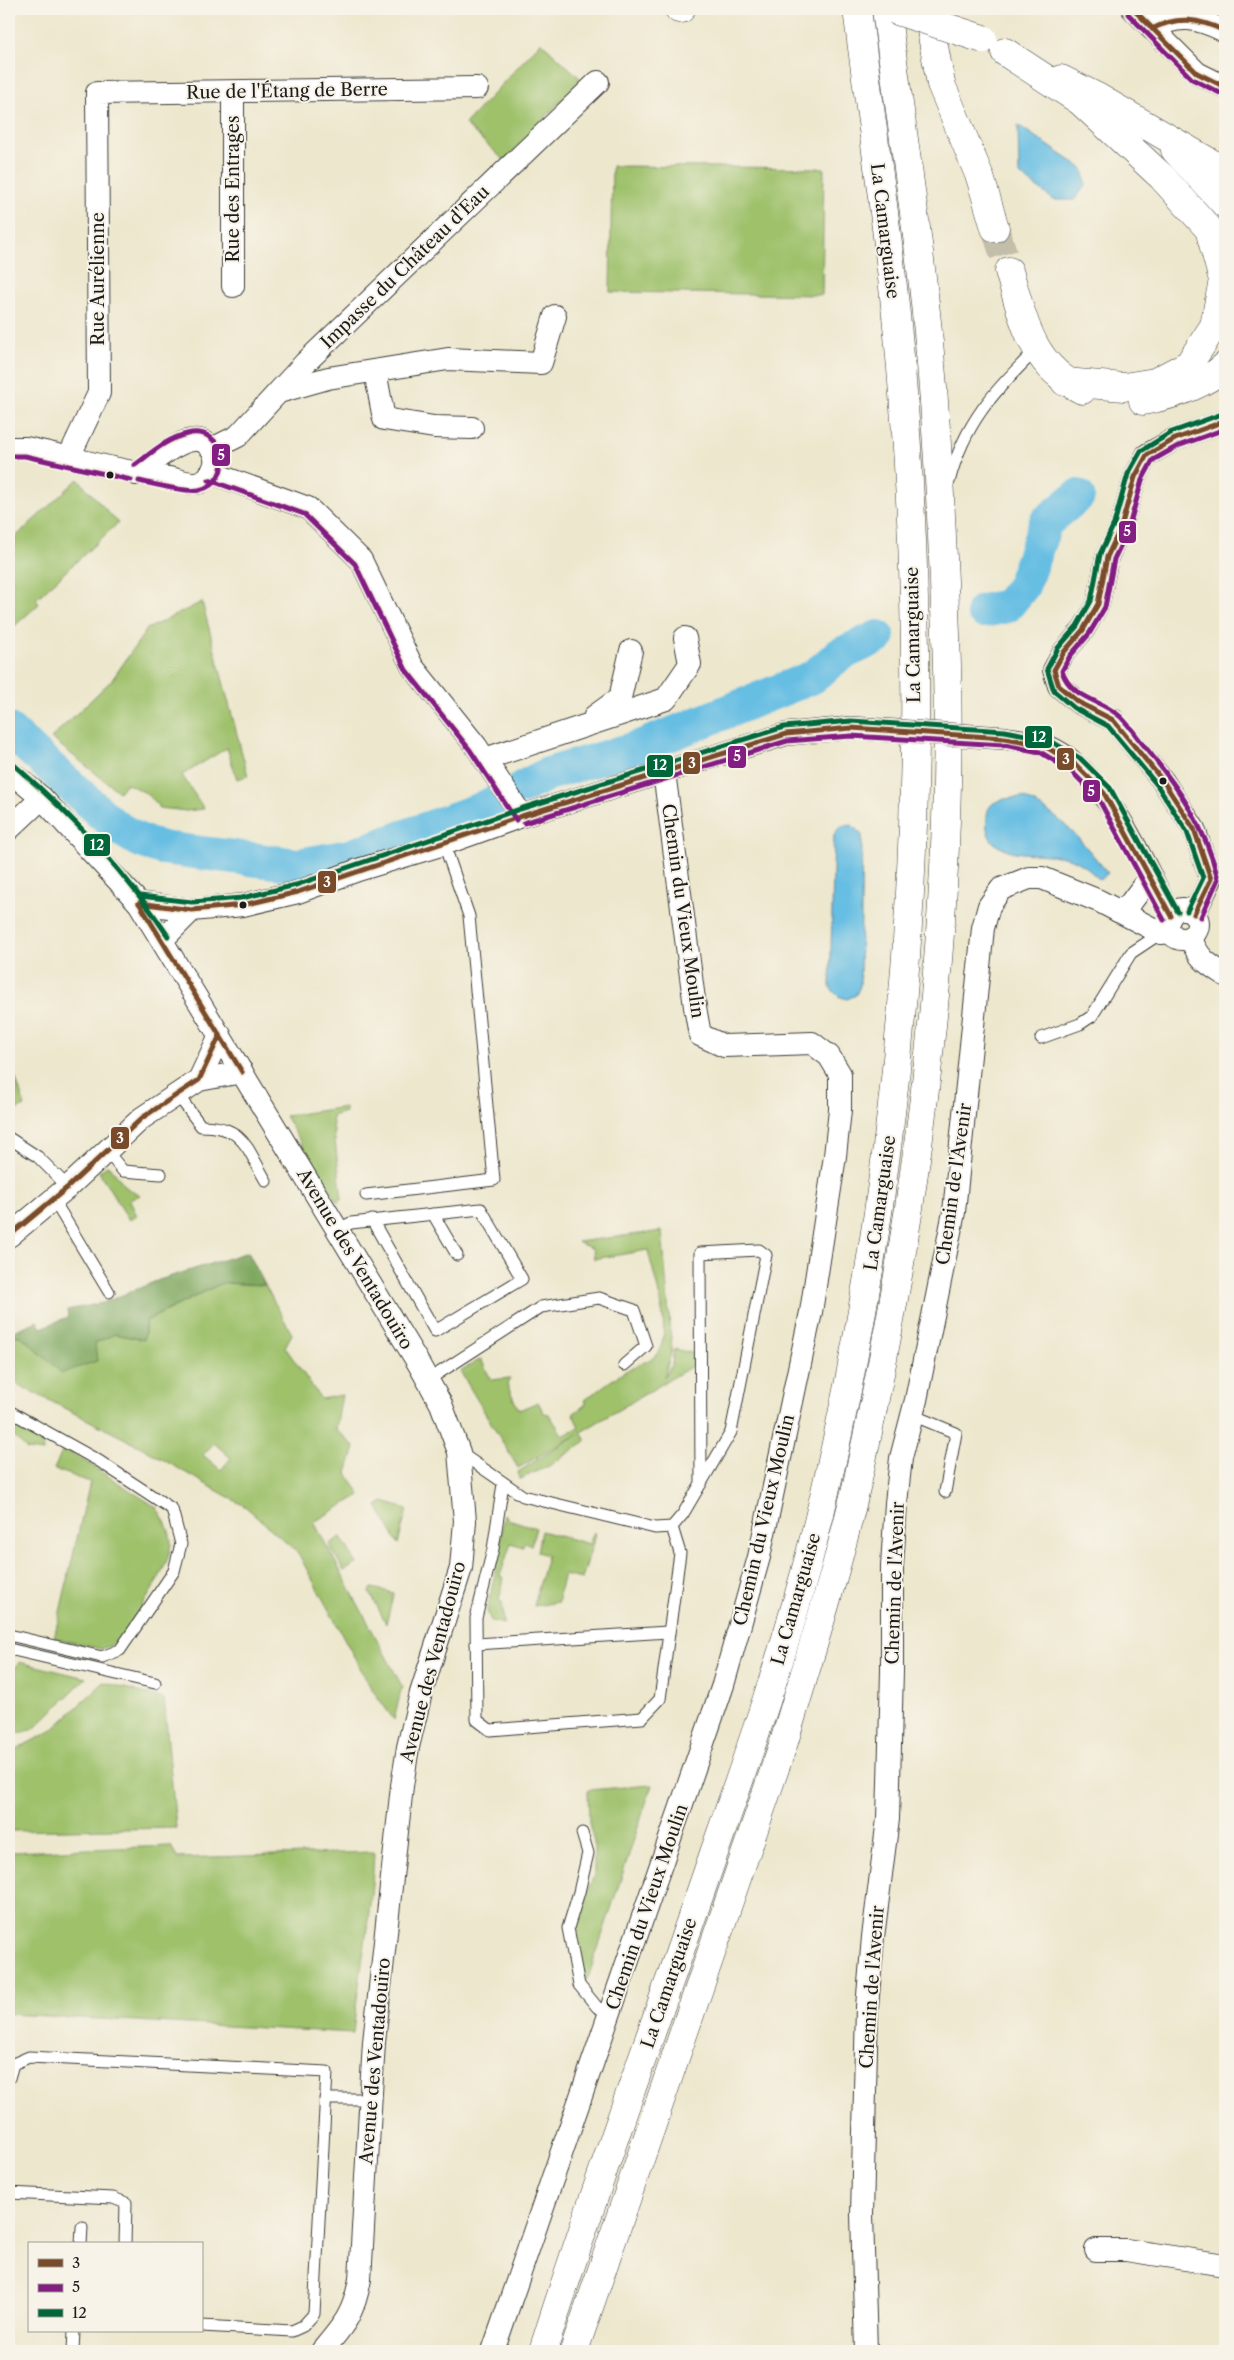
<svg xmlns="http://www.w3.org/2000/svg" width="1234" height="2360" viewBox="0 0 1234 2360" font-family="'Libre Caslon Text',serif">
	<style>
		.green { fill: #9ec16b; stroke: #5d6e44; fill-rule: evenodd }
		.forest { fill: #7ea75f; stroke: #4d623e }
		.water { fill: #66bee3; stroke: #416d80 }
		.lines { fill: none; stroke-linecap: round; stroke-linejoin: round }
		.river { stroke: #66bee3; stroke-width: 34 }
		.motorway-tunnel { stroke: #c3beaa; stroke-width: 28; stroke-dasharray: 28 14; stroke-linecap: butt }
		.service-casing { stroke: #3b3a37; stroke-width: 13 }
		.minor-casing { stroke: #3b3a37; stroke-width: 24 }
		.primary-casing { stroke: #3b3a37; stroke-width: 29 }
		.motorway-casing { stroke: #3b3a37; stroke-width: 29 }
		.service { stroke: #fff; stroke-width: 11 }
		.minor { stroke: #fff; stroke-width: 22 }
		.primary { stroke: #fff; stroke-width: 28 }
		.motorway { stroke: #fff; stroke-width: 28 }
		.minor-bridge-casing { stroke: #3b3a37; stroke-width: 24; stroke-linecap: butt }
		.primary-bridge-casing { stroke: #3b3a37; stroke-width: 29; stroke-linecap: butt }
		.minor-bridge { stroke: #fff; stroke-width: 22 }
		.primary-bridge { stroke: #fff; stroke-width: 28 }
		.bus-1-casing { stroke: #f7f3e8; stroke-width: 9 }
		.bus-2-casing { stroke: #f7f3e8; stroke-width: 9 }
		.bus-3-casing { stroke: #f7f3e8; stroke-width: 9 }
		.bus-1 { stroke: #7a4b2a; stroke-width: 5 }
		.bus-2 { stroke: #831f82; stroke-width: 5 }
		.bus-3 { stroke: #00673a; stroke-width: 5 }
		.bus-dot { fill: #1c1c1c; stroke: #f7f3e8; stroke-width: 2 }
		.labels { text-anchor: middle; stroke-width: 4; stroke-linejoin: round; paint-order: stroke }
		.street-label { font-size: 18px; fill: #1c1c1c; stroke: #f7f3e8 }
		.line-badge { stroke: #f7f3e8; stroke-width: 2 }
		.badge-label { font-size: 14px; text-anchor: middle; font-weight: bold; fill: #fff }
	</style>
	<rect width="100%" height="100%" fill="#f7f3e8"/>
	<filter id="ink" filterUnits="userSpaceOnUse"><feTurbulence type="fractalNoise" baseFrequency=".02" numOctaves="2"/><feDisplacementMap in="SourceGraphic" scale="10" xChannelSelector="R" yChannelSelector="G"/><feConvolveMatrix kernelMatrix="1 2 1 2 8 2 1 2 1" color-interpolation-filters="sRGB"/></filter>
	<filter id="wash" filterUnits="userSpaceOnUse"><feTurbulence type="fractalNoise" baseFrequency=".0096" numOctaves="4" result="noise"/><feDisplacementMap in="SourceGraphic" scale="20" xChannelSelector="R" yChannelSelector="G"/><feGaussianBlur stdDeviation="1.12" result="paint"/><feColorMatrix in="noise" values="0 0 0 0 0 0 0 0 0 0 0 0 0 0 0 0 0 1.4 0 .05"/><feComposite in="paint" operator="in"/></filter>
	<g filter="url(#wash)">
		<rect width="100%" height="100%" fill="#ede7cd"/>
		<g class="green">
			<polygon points="541,42 581,79 505,161 465,124"/>
			<polygon points="612,166 824,168 822,295 610,292"/>
			<polygon points="78,479 118,523 36,599 39,604 9,631 9,543"/>
			<polygon points="202,602 248,776 237,779 227,748 182,775 204,809 186,811 160,808 146,793 126,783 119,792 51,738 112,680 147,629"/>
			<polygon points="9,1058 25,1106 9,1113"/>
			<polygon points="345,1107 345,1112 332,1116 342,1199 338,1203 285,1116"/>
			<polygon points="108,1165 128,1189 140,1195 130,1200 137,1216 129,1220 99,1172"/>
			<path d="M662,1231L672,1350L664,1377L672,1364L674,1349L696,1354L694,1365L581,1432L586,1441L549,1466L520,1479L518,1472L578,1434L518,1468L460,1371L481,1359L491,1380L510,1378L507,1385L519,1410L538,1402L544,1413L549,1414L563,1436L579,1427L573,1414L586,1404L584,1400C599,1390 613,1378 629,1369C637,1365 650,1361 656,1355C675,1335 653,1275 648,1250L594,1259L593,1249L577,1242Z"/>
			<path d="M222,1283L265,1285L292,1334L285,1347L321,1399L342,1395L336,1429L355,1447L347,1473L360,1495L314,1522L402,1686L394,1720L371,1688L298,1553L246,1507L139,1446L9,1380V1335L21,1336L62,1373L95,1343L115,1334L144,1340L146,1321ZM214,1443L231,1458L221,1470L203,1455Z"/>
			<polygon points="9,1416 43,1437 43,1452 27,1450 9,1432"/>
			<path d="M64,1448L156,1507C163,1517 171,1531 171,1543C170,1570 133,1618 118,1643L101,1649L54,1638L90,1482L54,1469Z"/>
			<polygon points="383,1502 407,1509 398,1544 377,1506"/>
			<polygon points="504,1514 508,1519 536,1528 531,1545 524,1543 523,1547 511,1543 500,1576 504,1578 499,1601 502,1602 504,1624 491,1621 487,1611 499,1553"/>
			<polygon points="541,1531 589,1544 594,1532 595,1536 582,1579 564,1575 559,1592 559,1602 534,1606 547,1555 537,1552"/>
			<polygon points="341,1537 357,1564 344,1571 329,1544"/>
			<polygon points="372,1588 394,1593 386,1624 370,1592"/>
			<polygon points="19,1662 86,1678 34,1729 12,1735 9,1733 9,1680"/>
			<polygon points="104,1682 164,1699 176,1828 9,1831 9,1753 51,1731"/>
			<polygon points="652,1785 587,1981 579,1967 574,1927 594,1875 594,1842 589,1823 588,1790"/>
			<path d="M171,1846L177,1858L374,1852C372,1913 359,1973 353,2033L9,2014V1852Z"/>
		</g>
		<polygon class="forest" points="248,1252 265,1285 222,1283 146,1321 144,1340 115,1334 95,1343 97,1361 62,1373 21,1336 9,1335 9,1333 37,1321 41,1328 68,1317 67,1310 103,1303 159,1280"/>
		<g class="water">
			<polygon points="1018,125 1083,169 1086,185 1074,200 1054,200 1019,174"/>
			<path d="M1023,797C1064,817 1080,840 1108,873L1100,880C1093,874 1085,865 1076,861C1045,846 981,868 987,816C988,797 1009,799 1023,797Z"/>
			<polygon points="852,825 862,835 860,986 856,995 847,999 838,996 830,988 834,834 841,826"/>
		</g>
		<g class="lines">
			<g class="river">
				<polyline points="983,611 1007,606 1023,586 1046,522 1078,496"/>
				<polyline points="9,730 115,826 138,840 162,848 298,865 350,856 481,809 493,803"/>
				<polyline points="523,787 548,774 639,747 813,677 839,655 878,637"/>
			</g>
		</g>
	</g>
	<g filter="url(#ink)">
		<g class="lines">
			<polyline class="motorway-tunnel" points="995,228 1009,271"/>
			<defs>
				<g id="service">
					<polyline points="1219,9 1225,12"/>
					<path d="M949,482C964,423 994,391 1036,350"/>
					<polyline points="1041,1038 1080,1024 1092,1016 1131,953 1161,933"/>
					<path d="M177,1094L201,1126C244,1126 246,1147 266,1181"/>
					<polyline points="9,1138 38,1157 68,1187"/>
					<polyline points="106,1150 123,1171 161,1174"/>
					<polyline points="366,1195 494,1180 469,916 444,844"/>
					<polyline points="53,1199 109,1292"/>
					<polyline points="433,1214 457,1255"/>
					<polyline points="336,1230 351,1223 481,1209 522,1279 435,1331 372,1220"/>
					<polyline points="428,1380 541,1307 599,1298 634,1310 646,1346 624,1365"/>
					<polyline points="9,1411 99,1461 172,1509 181,1544 174,1571 120,1650 102,1657 9,1635"/>
					<polyline points="912,1415 956,1433 945,1492"/>
					<polyline points="459,1452 523,1496 655,1528 672,1527 683,1514 731,1432 766,1255 759,1250 700,1253 701,1484"/>
					<polyline points="503,1484 493,1549 476,1618 477,1720 490,1730 642,1718 660,1699 680,1553 672,1527"/>
					<polyline points="476,1644 668,1632"/>
					<polyline points="9,1649 155,1683"/>
					<polyline points="582,1833 588,1853 579,1892 568,1928 579,1985 597,2007 610,2014"/>
					<polyline points="9,2078 13,2064 29,2057 327,2072 314,2314 303,2326 292,2331 201,2326"/>
					<polyline points="325,2099 370,2099"/>
					<polyline points="9,2193 113,2198 126,2203 125,2244"/>
					<polyline points="81,2244 82,2227"/>
					<polyline points="73,2351 74,2331"/>
				</g>
				<g id="minor">
					<polyline points="1133,9 1197,73 1225,87"/>
					<path d="M1152,29C1179,13 1198,18 1225,31"/>
					<polyline points="233,286 233,92"/>
					<polyline points="375,371 384,419 434,427 472,428"/>
					<polyline points="279,392 328,378 448,359 541,363 555,316"/>
					<path d="M9,448H26C74,458 120,472 168,478C176,479 185,483 194,483C204,483 213,474 215,464C216,457 213,449 207,444C189,428 152,463 136,474"/>
					<polyline points="212,449 238,436 305,363 598,82"/>
					<polyline points="69,457 99,393 97,93 477,88"/>
					<polyline points="212,473 308,508 361,560 412,666 476,746 522,816"/>
					<polyline points="595,716 620,698 631,651"/>
					<path d="M1005,738C1017,740 1031,741 1043,745C1104,766 1142,863 1171,916"/>
					<polyline points="485,759 666,699 690,664 685,638"/>
					<path d="M9,771L42,798L139,903L417,1361L441,1404L459,1452L465,1521L461,1568L421,1693L408,1747L402,1786L374,2042L360,2279C354,2314 344,2325 322,2351"/>
					<polyline points="9,829 42,798"/>
					<polyline points="139,903 192,910 243,905 298,892 358,870 444,844 522,816 786,734 851,728"/>
					<circle cx="1183" cy="924" r="15"/>
					<polyline points="1118,911 1129,905 1150,877"/>
					<polyline points="1194,914 1211,879 1194,829 1163,781 1113,720 1078,702 1059,686 1054,670 1064,652 1083,630 1098,604 1107,557 1121,527 1135,477 1147,455 1175,439 1225,421"/>
					<path d="M1190,937C1199,959 1206,963 1225,975"/>
					<polyline points="162,940 192,910"/>
					<polyline points="199,1080 220,1035"/>
					<polyline points="9,1236 68,1187 142,1118 199,1080 242,1072"/>
					<polyline points="1096,2250 1126,2250 1225,2265"/>
					<polyline points="493,2351 723,1685 759,1557 811,1312 835,1156 840,1110 840,1074 829,1056 812,1043 724,1046 700,1035 695,1007 664,772"/>
					<polyline points="866,2351 862,2215 867,2007 873,1937 888,1819 892,1671 892,1566 896,1503 901,1458 916,1400 954,1212 983,928 989,906 1001,889 1029,878 1042,878 1099,901 1161,933 1170,932"/>
				</g>
				<g id="primary">
					<polyline points="679,9 681,9"/>
					<polyline points="1061,79 1099,98 1225,171"/>
					<polyline points="1175,150 1225,204"/>
				</g>
				<g id="motorway">
					<polyline points="927,9 941,84 980,177 995,228"/>
					<polyline points="1005,52 1080,101 1162,177 1209,229 1223,280 1214,326 1189,364 1155,382 1124,387 1065,382"/>
					<path d="M1009,271C1024,321 1031,365 1082,390"/>
					<path d="M1143,401C1171,396 1203,386 1225,366"/>
					<path d="M543,2351C596,2183 658,2017 715,1850C755,1736 795,1622 822,1505C911,1130 934,751 901,368C891,248 872,128 857,9"/>
					<path d="M574,2351L784,1742C810,1655 838,1568 858,1479C917,1213 953,939 947,666C944,570 940,472 932,376C922,253 902,131 886,9"/>
				</g>
			</defs>
			<use href="#service" class="service-casing"/>
			<use href="#minor" class="minor-casing"/>
			<use href="#primary" class="primary-casing"/>
			<use href="#motorway" class="motorway-casing"/>
			<use href="#service" class="service"/>
			<use href="#minor" class="minor"/>
			<use href="#primary" class="primary"/>
			<use href="#motorway" class="motorway"/>
			<defs>
				<polyline id="minor-bridge" points="851,728 1005,738"/>
				<polyline id="primary-bridge" points="894,10 983,39"/>
			</defs>
			<use href="#minor-bridge" class="minor-bridge-casing"/>
			<use href="#primary-bridge" class="primary-bridge-casing"/>
			<use href="#minor-bridge" class="minor-bridge"/>
			<use href="#primary-bridge" class="primary-bridge"/>
			<defs>
				<g id="bus-1">
					<polyline points="1133,9 1197,73 1225,87"/>
					<path d="M1152,29C1178,15 1199,19 1225,31"/>
					<polyline points="139,903 192,910 243,905 298,892 522,816 786,734 851,728 1005,738 1043,745 1076,765 1104,793 1171,916"/>
					<polyline points="139,903 242,1072"/>
					<polyline points="1194,914 1211,879 1194,829 1163,781 1113,720 1078,702 1059,686 1054,670 1064,652 1083,630 1098,604 1107,557 1121,527 1135,477 1147,455 1175,439 1225,421"/>
					<polyline points="9,1236 68,1187 142,1118 199,1080 220,1035"/>
				</g>
				<g id="bus-2">
					<polyline points="1128,14 1192,79 1222,94"/>
					<polyline points="9,456 25,456 131,480"/>
					<path d="M135,465C151,453 168,438 187,434C225,424 236,482 199,490C187,493 153,484 139,481"/>
					<polyline points="209,480 304,514 355,564 406,670 470,750 516,820"/>
					<polyline points="524,823 787,741 851,736 1004,745 1040,752 1071,771 1098,798 1164,920"/>
					<path d="M1201,917L1218,879C1205,824 1177,786 1142,743C1134,734 1127,721 1117,714C1098,699 1070,697 1062,671L1070,656L1089,634L1105,607L1114,559L1128,530L1142,480L1153,460L1178,446L1225,429"/>
				</g>
				<g id="bus-3">
					<path d="M14,765C73,816 125,871 168,936"/>
					<polyline points="140,896 192,902 242,898 296,885 520,809 784,727 851,721 1005,731 1047,739 1081,759 1110,788 1178,912"/>
					<polyline points="1187,911 1203,878 1187,832 1157,785 1108,726 1074,708 1054,691 1047,669 1058,648 1077,626 1091,601 1100,554 1114,524 1128,474 1141,451 1172,432 1222,414"/>
				</g>
			</defs>
			<use href="#bus-1" class="bus-1-casing"/>
			<use href="#bus-2" class="bus-2-casing"/>
			<use href="#bus-3" class="bus-3-casing"/>
			<use href="#bus-1" class="bus-1"/>
			<use href="#bus-2" class="bus-2"/>
			<use href="#bus-3" class="bus-3"/>
		</g>
	</g>
	<g class="bus-dot">
		<circle cx="110" cy="475" r="4.5"/>
		<circle cx="1163" cy="781" r="4.5"/>
		<circle cx="243" cy="905" r="4.5"/>
	</g>
	<g class="labels">
		<g class="street-label">
			<text transform="translate(287 91) rotate(-1)" y="6">Rue de l'Étang de Berre</text>
			<text transform="translate(233 189) rotate(-90)" y="6">Rue des Entrages</text>
			<text transform="translate(885 231) rotate(83)" y="6">La Camarguaise</text>
			<text transform="translate(405 267) rotate(-44)" y="6">Impasse du Château d'Eau</text>
			<text transform="translate(98 279) rotate(-90)" y="6">Rue Aurélienne</text>
			<text transform="translate(913 635) rotate(-91)" y="6">La Camarguaise</text>
			<text transform="translate(683 911) rotate(82)" y="6">Chemin du Vieux Moulin</text>
			<text transform="translate(954 1184) rotate(-82)" y="6">Chemin de l'Avenir</text>
			<text transform="translate(880 1203) rotate(-82)" y="6">La Camarguaise</text>
			<text transform="translate(355 1259) rotate(59)" y="6">Avenue des Ventadouïro</text>
			<text transform="translate(764 1520) rotate(-77)" y="6">Chemin du Vieux Moulin</text>
			<text transform="translate(895 1583) rotate(-88)" y="6">Chemin de l'Avenir</text>
			<text transform="translate(796 1599) rotate(-74)" y="6">La Camarguaise</text>
			<text transform="translate(433 1662) rotate(-75)" y="6">Avenue des Ventadouïro</text>
			<text transform="translate(647 1907) rotate(-71)" y="6">Chemin du Vieux Moulin</text>
			<text transform="translate(669 1983) rotate(-71)" y="6">La Camarguaise</text>
			<text transform="translate(872 1987) rotate(-86)" y="6">Chemin de l'Avenir</text>
			<text transform="translate(375 2061) rotate(-85)" y="6">Avenue des Ventadouïro</text>
		</g>
	</g>
	<g class="line-badge">
		<rect x="211" y="443" width="20" height="24" rx="5" fill="#831f82"/>
		<rect x="1118" y="520" width="19" height="24" rx="5" fill="#831f82"/>
		<rect x="1024" y="725" width="29" height="24" rx="5" fill="#00673a"/>
		<rect x="727" y="745" width="20" height="24" rx="5" fill="#831f82"/>
		<rect x="1056" y="747" width="19" height="24" rx="5" fill="#7a4b2a"/>
		<rect x="682" y="751" width="19" height="24" rx="5" fill="#7a4b2a"/>
		<rect x="646" y="754" width="28" height="24" rx="5" fill="#00673a"/>
		<rect x="1082" y="779" width="19" height="24" rx="5" fill="#831f82"/>
		<rect x="83" y="833" width="28" height="24" rx="5" fill="#00673a"/>
		<rect x="317" y="870" width="20" height="24" rx="5" fill="#7a4b2a"/>
		<rect x="110" y="1126" width="20" height="24" rx="5" fill="#7a4b2a"/>
	</g>
	<g class="badge-label">
		<text x="221" y="460">5</text>
		<text x="1127" y="536">5</text>
		<text x="1039" y="742">12</text>
		<text x="737" y="761">5</text>
		<text x="1066" y="764">3</text>
		<text x="692" y="768">3</text>
		<text x="660" y="770">12</text>
		<text x="1091" y="796">5</text>
		<text x="97" y="850">12</text>
		<text x="327" y="887">3</text>
		<text x="120" y="1143">3</text>
	</g>
	<rect width="1234" height="2360" fill="none" stroke="#f7f3e8" stroke-width="30"/>
	<rect x="28" y="2242" width="175" height="90" fill="#f7f3e8" stroke="#9f9d96"/>
	<rect x="38" y="2259" width="25" height="8" fill="#7a4b2a" stroke="#9f9d96"/>
	<text x="72" y="2268" font-size="15" fill="#1c1c1c">3</text>
	<rect x="38" y="2284" width="25" height="8" fill="#831f82" stroke="#9f9d96"/>
	<text x="72" y="2292" font-size="15" fill="#1c1c1c">5</text>
	<rect x="38" y="2309" width="25" height="8" fill="#00673a" stroke="#9f9d96"/>
	<text x="72" y="2318" font-size="15" fill="#1c1c1c">12</text>
</svg>
